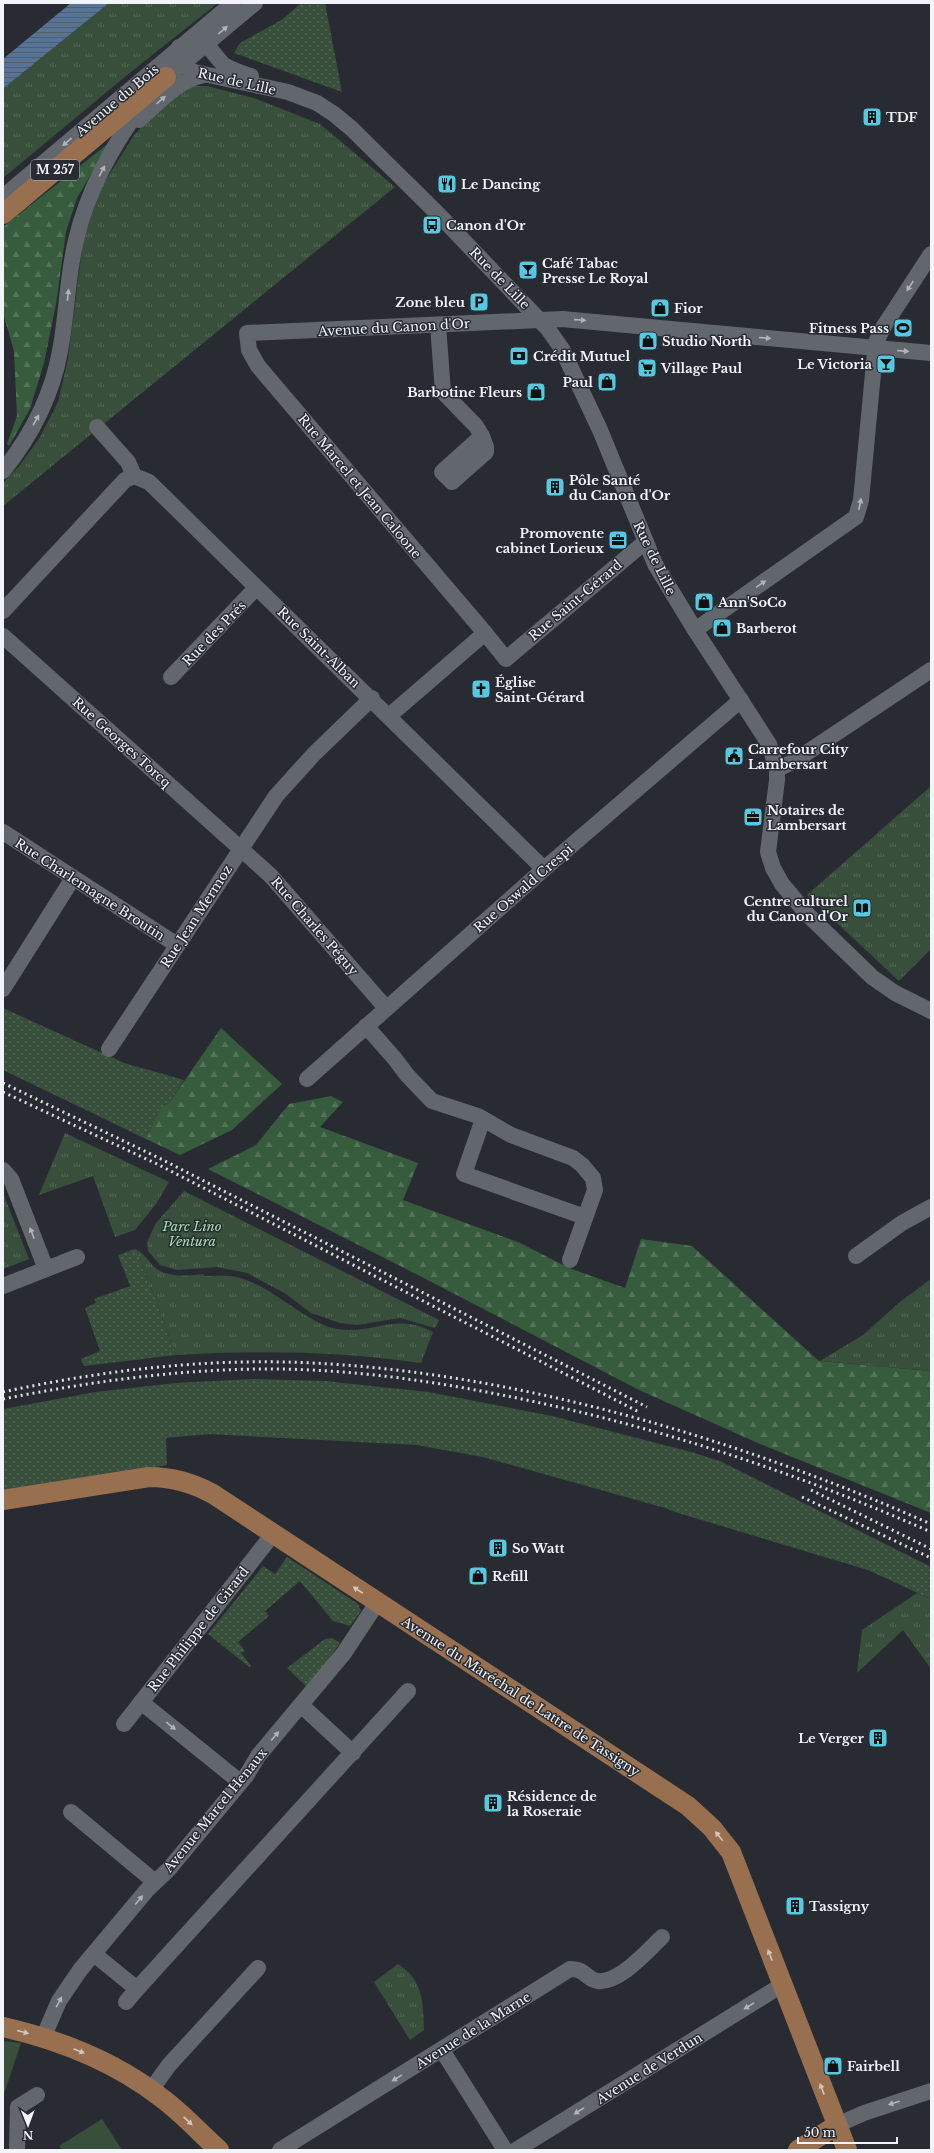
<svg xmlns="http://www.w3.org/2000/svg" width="934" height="2153" viewBox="0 0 934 2153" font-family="'Libre Baskerville',serif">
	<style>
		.grass { fill: url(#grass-dots) }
		.forest { fill: url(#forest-firs) }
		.park { fill: url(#park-tufts) }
		.pitch { fill: #374f3b }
		.water { fill: url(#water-rules) }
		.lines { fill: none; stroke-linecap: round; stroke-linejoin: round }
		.minor { stroke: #62676e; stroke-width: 16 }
		.major { stroke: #99704f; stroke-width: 20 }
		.rail { stroke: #dcdfe3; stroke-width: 3; stroke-dasharray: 2 4; stroke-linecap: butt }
		.oneway { fill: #b1b5ba }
		.oneway2 { fill: #d2c6bd }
		.labels { text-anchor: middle; stroke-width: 3; stroke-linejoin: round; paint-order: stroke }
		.shield { fill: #282c32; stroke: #b5b8bd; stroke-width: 1 }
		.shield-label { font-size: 12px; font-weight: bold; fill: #f1f4f8 }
		.street-label { font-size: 13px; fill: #f1f4f8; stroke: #282c32 }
		.poi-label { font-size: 13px; font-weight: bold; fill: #f1f4f8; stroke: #282c32; text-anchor: start }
		.park-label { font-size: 13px; font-style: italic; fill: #a4e1ae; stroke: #282c32 }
	</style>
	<defs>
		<pattern id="grass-dots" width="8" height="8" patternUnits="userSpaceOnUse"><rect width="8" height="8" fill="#374f3b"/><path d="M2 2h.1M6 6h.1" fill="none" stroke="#546958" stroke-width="1.8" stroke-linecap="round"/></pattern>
		<pattern id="forest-firs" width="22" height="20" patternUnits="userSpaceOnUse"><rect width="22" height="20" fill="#375b3d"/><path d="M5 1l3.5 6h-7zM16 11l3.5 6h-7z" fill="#54735a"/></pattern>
		<pattern id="park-tufts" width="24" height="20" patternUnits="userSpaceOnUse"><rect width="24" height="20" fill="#374f3b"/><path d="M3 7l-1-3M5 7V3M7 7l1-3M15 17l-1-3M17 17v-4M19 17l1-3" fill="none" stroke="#546958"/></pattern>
		<pattern id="water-rules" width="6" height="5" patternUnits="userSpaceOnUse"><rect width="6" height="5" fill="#577496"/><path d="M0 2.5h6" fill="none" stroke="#505e70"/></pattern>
	</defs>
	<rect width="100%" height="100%" fill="#282c32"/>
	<g class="grass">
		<polygon points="301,3 325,3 342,92 234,53 240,43 283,19"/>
		<polygon points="3,1008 124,1063 184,1080 169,1103 160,1109 146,1139 3,1070"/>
		<polygon points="135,1249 137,1250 176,1355 84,1366 81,1359 100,1351 85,1308 96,1303 94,1299 130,1286 118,1255"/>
		<polygon points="254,1379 325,1381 428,1392 552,1416 691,1452 720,1461 931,1567 931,1599 868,1570 675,1512 665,1508 483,1457 417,1445 209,1434 166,1438 167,1465 3,1491 3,1409 96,1392 175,1383"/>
		<polygon points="287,1557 358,1604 361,1611 350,1626 333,1621 300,1581 265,1611 269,1616 238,1642 245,1651 241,1653 251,1666 249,1667 208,1634 263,1566 275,1574"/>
		<polygon points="332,1638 340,1643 308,1688 287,1668 325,1639"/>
	</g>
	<g class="forest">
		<polygon points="110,142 77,198 66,232 56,304 44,363 30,409 9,446 7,444 17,416 14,351 3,313 3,227"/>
		<polygon points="221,1028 282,1084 232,1130 180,1155 146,1139 160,1109 169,1103"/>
		<polygon points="331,1096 343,1102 320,1127 418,1163 403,1200 520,1243 569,1268 625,1288 641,1239 692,1246 819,1361 931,1371 931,1513 760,1444 639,1390 418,1275 208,1169 256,1145 289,1104"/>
	</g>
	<g class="park">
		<polygon points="109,3 218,3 132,71 3,178 3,92 5,87"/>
		<polygon points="190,86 207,86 254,98 320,124 395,187 3,506 3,483 20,465 40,437 58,402 68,359 83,241 101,188 134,135 165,103"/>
		<polygon points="931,786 931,949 899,981 807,895"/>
		<polygon points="65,1133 169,1182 156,1204 135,1230 115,1237 93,1176 39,1195"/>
		<polygon points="184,1191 439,1320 435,1328 400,1318 357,1325 340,1323 311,1313 286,1294 247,1273 217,1267 177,1270 160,1265 148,1251 147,1242 156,1223"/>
		<polygon points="3,1193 29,1259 3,1269"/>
		<path d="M137,1250C144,1254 148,1260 153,1266C166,1278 187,1276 203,1274L205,1276C215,1276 226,1275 236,1277C259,1282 282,1300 302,1313C311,1318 319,1324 329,1327C369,1339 393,1310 433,1332L421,1363C340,1351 258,1350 176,1355Z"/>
		<polygon points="931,1279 931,1371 820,1361 863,1335 901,1301"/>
		<polygon points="917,1593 931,1599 931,1669 903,1630 857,1673 862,1630"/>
		<path d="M398,1964C424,1981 423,2003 424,2030L410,2040L374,1982Z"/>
	</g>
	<g class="pitch">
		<polygon points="3,2041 21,2043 3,2097"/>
		<polygon points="102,2119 122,2150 62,2150 59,2146"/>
	</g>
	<polygon class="water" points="71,3 109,3 5,87 3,92 3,59"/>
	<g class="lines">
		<g class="minor">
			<path d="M196,39C208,42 215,57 224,65C233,71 242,73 251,76"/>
			<path d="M179,47C178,60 183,66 194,72L288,92L317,103L334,114L352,129L441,217L548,329L562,349L600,430L655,564L695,630L769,744L777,769V780L768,852L773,868L782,884L808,915L872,977L895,993L931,1011"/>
			<polyline points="175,70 255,3"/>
			<path d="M139,120C158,103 178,80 204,75"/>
			<polyline points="3,197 233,3"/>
			<polyline points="438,325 443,392 476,426 482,436 442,472 452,482 486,452 486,447 482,436"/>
			<polyline points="97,427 128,462 134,476 149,482 544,869"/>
			<path d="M3,471C31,436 52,396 60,351C67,315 67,277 76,240C88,189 115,141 146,100"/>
			<polyline points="3,611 125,480 134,476"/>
			<polyline points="695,630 856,517 861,500 876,342 884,326 931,254"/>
			<polyline points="485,633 258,366 249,350 247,333 562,319 931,353"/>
			<polyline points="3,636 271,876 386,1008"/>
			<polyline points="171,677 256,588"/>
			<polyline points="389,716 485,633 506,659 645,542"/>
			<polyline points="777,769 793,762 931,670"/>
			<polyline points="3,832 177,945"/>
			<polyline points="3,989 73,878"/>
			<polyline points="366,1026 395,1059 407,1075 432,1101 478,1116 511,1135 573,1158 582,1165 593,1178 595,1190 570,1260"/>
			<polyline points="109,1049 276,796 314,754 372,698"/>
			<polyline points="307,1079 544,869 741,700"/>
			<polyline points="483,1119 464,1174 585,1217"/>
			<polyline points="3,1170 11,1179 46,1269"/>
			<polyline points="856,1256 902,1223 931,1207"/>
			<polyline points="3,1286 77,1257"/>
			<polyline points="141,1702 240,1782"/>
			<polyline points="301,1705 353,1753"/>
			<polyline points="124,1724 273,1534"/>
			<polyline points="71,1812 155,1882"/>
			<polyline points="94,1954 137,1989 408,1691"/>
			<polyline points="126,2002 137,1989"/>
			<polyline points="43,2038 59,2001 80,1970 147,1890 169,1869 246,1776 258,1756 344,1653 377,1603"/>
			<polyline points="442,2050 505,2150"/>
			<polyline points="151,2090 169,2065 258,1968"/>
			<polyline points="837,2125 864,2113 931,2091"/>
			<polyline points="17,2150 18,2107 37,2095"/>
			<path d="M280,2150L570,1969C586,1969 586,1979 597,1981C619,1984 647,1951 662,1937"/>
			<polyline points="516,2150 782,1985"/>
		</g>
		<g class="major">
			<polyline points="3,214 166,77"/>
			<path d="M3,1500L149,1477C173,1477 193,1483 213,1494L688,1806L712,1828L731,1852L847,2150"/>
			<path d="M3,2027C60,2040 116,2062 163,2099C183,2114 200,2133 219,2150"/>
			<polyline points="798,2150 837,2125"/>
		</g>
		<g class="rail">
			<polyline points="3,1083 159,1158 647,1407"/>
			<polyline points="3,1092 157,1164 639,1412"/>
			<path d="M3,1392C95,1372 190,1360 284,1362C500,1367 734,1437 931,1524"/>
			<path d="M3,1399C94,1381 186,1368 279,1369C356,1370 432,1381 507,1396C653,1425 795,1472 931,1532"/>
			<polyline points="811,1490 931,1549"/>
			<polyline points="802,1497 931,1558"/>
		</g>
	</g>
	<defs><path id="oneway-solid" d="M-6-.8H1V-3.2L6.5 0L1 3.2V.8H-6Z"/></defs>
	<g class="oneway">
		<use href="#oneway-solid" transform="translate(223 30) rotate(-40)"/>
		<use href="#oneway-solid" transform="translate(161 100) rotate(-41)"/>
		<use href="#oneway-solid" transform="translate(67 142) rotate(139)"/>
		<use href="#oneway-solid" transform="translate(102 171) rotate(-62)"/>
		<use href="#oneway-solid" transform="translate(910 286) rotate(123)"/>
		<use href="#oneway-solid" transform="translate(68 295) rotate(-83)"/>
		<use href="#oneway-solid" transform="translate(580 320) rotate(4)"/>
		<use href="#oneway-solid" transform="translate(765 338) rotate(5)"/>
		<use href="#oneway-solid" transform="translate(903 351) rotate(5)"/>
		<use href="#oneway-solid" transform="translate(36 420) rotate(-61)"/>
		<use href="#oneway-solid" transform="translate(860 504) rotate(-79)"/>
		<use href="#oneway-solid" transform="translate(761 584) rotate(-35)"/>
		<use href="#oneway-solid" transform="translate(32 1233) rotate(-111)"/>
		<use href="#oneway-solid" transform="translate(171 1726) rotate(39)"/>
		<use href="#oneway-solid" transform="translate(275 1736) rotate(-50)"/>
		<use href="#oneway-solid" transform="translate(139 1900) rotate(-50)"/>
		<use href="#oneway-solid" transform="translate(59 2002) rotate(-61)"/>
		<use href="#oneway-solid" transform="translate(749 2006) rotate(148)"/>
		<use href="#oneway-solid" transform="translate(397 2078) rotate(148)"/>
		<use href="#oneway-solid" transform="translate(894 2103) rotate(162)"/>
		<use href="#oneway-solid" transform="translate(579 2111) rotate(148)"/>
	</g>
	<g class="oneway2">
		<use href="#oneway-solid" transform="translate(358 1590) rotate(-147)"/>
		<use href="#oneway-solid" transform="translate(719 1836) rotate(-129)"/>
		<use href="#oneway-solid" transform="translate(770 1955) rotate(-111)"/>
		<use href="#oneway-solid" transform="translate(23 2032) rotate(15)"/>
		<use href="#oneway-solid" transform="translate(79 2051) rotate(23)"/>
		<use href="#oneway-solid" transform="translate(822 2089) rotate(-111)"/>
		<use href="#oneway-solid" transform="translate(188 2121) rotate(43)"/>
	</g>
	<defs>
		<symbol id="building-square" viewBox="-11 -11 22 22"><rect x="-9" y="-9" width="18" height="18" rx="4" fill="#56c9e1" stroke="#282c32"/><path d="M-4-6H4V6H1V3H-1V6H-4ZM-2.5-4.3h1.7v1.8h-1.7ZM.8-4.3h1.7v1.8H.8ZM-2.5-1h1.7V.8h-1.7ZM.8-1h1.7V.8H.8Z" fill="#111"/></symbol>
		<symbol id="restaurant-square" viewBox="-11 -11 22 22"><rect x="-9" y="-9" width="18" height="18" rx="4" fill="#56c9e1" stroke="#282c32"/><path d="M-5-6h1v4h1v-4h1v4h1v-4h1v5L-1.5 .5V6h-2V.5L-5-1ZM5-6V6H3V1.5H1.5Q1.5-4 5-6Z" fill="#111"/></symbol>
		<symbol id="bus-square" viewBox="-11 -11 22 22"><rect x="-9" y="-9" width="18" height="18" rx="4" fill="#56c9e1" stroke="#282c32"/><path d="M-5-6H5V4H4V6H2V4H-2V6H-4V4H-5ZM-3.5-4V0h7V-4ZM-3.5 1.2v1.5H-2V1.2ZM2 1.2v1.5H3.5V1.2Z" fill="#111"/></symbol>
		<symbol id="bar-square" viewBox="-11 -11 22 22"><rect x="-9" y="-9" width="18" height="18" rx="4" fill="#56c9e1" stroke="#282c32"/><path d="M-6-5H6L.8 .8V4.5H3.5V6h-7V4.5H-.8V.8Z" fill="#111"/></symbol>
		<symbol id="parking-square" viewBox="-11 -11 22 22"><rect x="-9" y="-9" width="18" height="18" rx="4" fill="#56c9e1" stroke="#282c32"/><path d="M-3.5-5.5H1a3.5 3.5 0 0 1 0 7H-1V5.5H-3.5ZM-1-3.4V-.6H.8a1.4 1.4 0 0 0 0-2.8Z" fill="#111"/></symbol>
		<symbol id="shop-square" viewBox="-11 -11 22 22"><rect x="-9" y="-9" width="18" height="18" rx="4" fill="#56c9e1" stroke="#282c32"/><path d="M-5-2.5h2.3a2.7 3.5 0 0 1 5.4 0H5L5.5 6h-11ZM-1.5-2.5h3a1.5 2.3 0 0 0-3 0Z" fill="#111"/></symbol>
		<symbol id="stadium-square" viewBox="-11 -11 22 22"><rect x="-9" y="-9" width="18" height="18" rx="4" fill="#56c9e1" stroke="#282c32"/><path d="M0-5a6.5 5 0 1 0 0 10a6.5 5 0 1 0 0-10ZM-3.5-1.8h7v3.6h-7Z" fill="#111"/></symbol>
		<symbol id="bank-square" viewBox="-11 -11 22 22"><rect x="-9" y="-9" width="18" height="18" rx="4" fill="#56c9e1" stroke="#282c32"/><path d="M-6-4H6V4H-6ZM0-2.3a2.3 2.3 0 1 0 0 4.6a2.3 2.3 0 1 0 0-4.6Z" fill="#111"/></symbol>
		<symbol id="supermarket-square" viewBox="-11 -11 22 22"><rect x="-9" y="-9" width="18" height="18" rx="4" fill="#56c9e1" stroke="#282c32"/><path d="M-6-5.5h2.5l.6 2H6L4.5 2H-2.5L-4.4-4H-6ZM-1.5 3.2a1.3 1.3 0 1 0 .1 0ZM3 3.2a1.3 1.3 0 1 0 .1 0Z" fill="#111"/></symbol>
		<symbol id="office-square" viewBox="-11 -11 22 22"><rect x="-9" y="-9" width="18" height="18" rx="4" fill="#56c9e1" stroke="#282c32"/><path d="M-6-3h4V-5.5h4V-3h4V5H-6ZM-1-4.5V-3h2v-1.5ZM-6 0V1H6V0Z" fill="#111"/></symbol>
		<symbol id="church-square" viewBox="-11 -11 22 22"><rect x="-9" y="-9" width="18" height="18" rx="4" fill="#56c9e1" stroke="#282c32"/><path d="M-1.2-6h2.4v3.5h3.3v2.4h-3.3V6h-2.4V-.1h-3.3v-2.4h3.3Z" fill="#111"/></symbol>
		<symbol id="civic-square" viewBox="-11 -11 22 22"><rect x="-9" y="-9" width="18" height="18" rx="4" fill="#56c9e1" stroke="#282c32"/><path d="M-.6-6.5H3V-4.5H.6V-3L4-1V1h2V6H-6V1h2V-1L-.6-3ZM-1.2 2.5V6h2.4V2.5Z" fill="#111"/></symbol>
		<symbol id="library-square" viewBox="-11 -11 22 22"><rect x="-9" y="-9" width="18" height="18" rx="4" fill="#56c9e1" stroke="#282c32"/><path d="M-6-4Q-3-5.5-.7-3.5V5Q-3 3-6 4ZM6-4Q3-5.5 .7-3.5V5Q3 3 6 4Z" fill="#111"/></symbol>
	</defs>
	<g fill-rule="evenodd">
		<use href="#building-square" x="861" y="106" width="22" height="22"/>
		<use href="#restaurant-square" x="436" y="173" width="22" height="22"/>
		<use href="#bus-square" x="421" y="214" width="22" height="22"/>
		<use href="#bar-square" x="517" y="259" width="22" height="22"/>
		<use href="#parking-square" x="468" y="291" width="22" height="22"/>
		<use href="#shop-square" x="649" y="297" width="22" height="22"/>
		<use href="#stadium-square" x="892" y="317" width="22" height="22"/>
		<use href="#shop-square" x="637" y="330" width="22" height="22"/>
		<use href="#bank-square" x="508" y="345" width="22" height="22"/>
		<use href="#bar-square" x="875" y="353" width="22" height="22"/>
		<use href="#supermarket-square" x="636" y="357" width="22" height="22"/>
		<use href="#shop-square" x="596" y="371" width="22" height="22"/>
		<use href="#shop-square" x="525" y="381" width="22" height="22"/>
		<use href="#building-square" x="544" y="476" width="22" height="22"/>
		<use href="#office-square" x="607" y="529" width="22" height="22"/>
		<use href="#shop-square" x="693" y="591" width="22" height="22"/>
		<use href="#shop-square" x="711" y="617" width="22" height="22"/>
		<use href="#church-square" x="470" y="678" width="22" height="22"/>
		<use href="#civic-square" x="723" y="745" width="22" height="22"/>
		<use href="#office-square" x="742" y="806" width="22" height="22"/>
		<use href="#library-square" x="851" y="897" width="22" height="22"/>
		<use href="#building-square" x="487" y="1537" width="22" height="22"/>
		<use href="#shop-square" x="467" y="1565" width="22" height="22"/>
		<use href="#building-square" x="867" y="1727" width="22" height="22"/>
		<use href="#building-square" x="482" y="1792" width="22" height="22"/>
		<use href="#building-square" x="784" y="1895" width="22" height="22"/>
		<use href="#shop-square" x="822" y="2055" width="22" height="22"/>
	</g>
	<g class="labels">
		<rect class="shield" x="31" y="160" width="48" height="20" rx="3"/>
		<g class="shield-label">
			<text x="55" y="174">M 257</text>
		</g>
		<g class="street-label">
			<text transform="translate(237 81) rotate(13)" y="5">Rue de Lille</text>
			<text transform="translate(117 100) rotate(-40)" y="5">Avenue du Bois</text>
			<text transform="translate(500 278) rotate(46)" y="5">Rue de Lille</text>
			<text transform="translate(394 327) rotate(-3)" y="5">Avenue du Canon d'Or</text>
			<text transform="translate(360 486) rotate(50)" y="5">Rue Marcel et Jean Caloone</text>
			<text transform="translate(655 558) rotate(64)" y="5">Rue de Lille</text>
			<text transform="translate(575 600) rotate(-40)" y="5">Rue Saint-Gérard</text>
			<text transform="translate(214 633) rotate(-46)" y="5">Rue des Prés</text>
			<text transform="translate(319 647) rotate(44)" y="5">Rue Saint-Alban</text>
			<text transform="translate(122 742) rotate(42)" y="5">Rue Georges Torcq</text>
			<text transform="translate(523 888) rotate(-41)" y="5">Rue Oswald Crespi</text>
			<text transform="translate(90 889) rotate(33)" y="5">Rue Charlemagne Broutin</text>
			<text transform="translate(196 916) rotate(-57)" y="5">Rue Jean Mermoz</text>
			<text transform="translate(315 926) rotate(49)" y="5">Rue Charles Péguy</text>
			<text transform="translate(198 1629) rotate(-52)" y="5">Rue Philippe de Girard</text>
			<text transform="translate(521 1696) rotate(33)" y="5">Avenue du Maréchal de Lattre de Tassigny</text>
			<text transform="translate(215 1810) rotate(-51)" y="5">Avenue Marcel Henaux</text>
			<text transform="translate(473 2030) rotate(-32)" y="5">Avenue de la Marne</text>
			<text transform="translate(649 2068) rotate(-32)" y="5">Avenue de Verdun</text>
		</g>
		<g class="poi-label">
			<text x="886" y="122">TDF</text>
			<text x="461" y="189">Le Dancing</text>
			<text x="446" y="230">Canon d'Or</text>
			<text x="542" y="268">Café Tabac<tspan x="542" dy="15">Presse Le Royal</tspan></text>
			<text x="465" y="307" text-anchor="end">Zone bleu</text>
			<text x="674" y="313">Fior</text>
			<text x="889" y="333" text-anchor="end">Fitness Pass</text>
			<text x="662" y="346">Studio North</text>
			<text x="533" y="361">Crédit Mutuel</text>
			<text x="872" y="369" text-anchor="end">Le Victoria</text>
			<text x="661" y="373">Village Paul</text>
			<text x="593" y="387" text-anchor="end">Paul</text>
			<text x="522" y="397" text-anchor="end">Barbotine Fleurs</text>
			<text x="569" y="485">Pôle Santé<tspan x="569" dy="15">du Canon d'Or</tspan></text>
			<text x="604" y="538" text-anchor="end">Promovente<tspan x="604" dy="15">cabinet Lorieux</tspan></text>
			<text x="718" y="607">Ann'SoCo</text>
			<text x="736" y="633">Barberot</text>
			<text x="495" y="687">Église<tspan x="495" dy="15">Saint-Gérard</tspan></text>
			<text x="748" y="754">Carrefour City<tspan x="748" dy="15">Lambersart</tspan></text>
			<text x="767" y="815">Notaires de<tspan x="767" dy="15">Lambersart</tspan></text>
			<text x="848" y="906" text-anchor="end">Centre culturel<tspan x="848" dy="15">du Canon d'Or</tspan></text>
			<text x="512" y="1553">So Watt</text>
			<text x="492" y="1581">Refill</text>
			<text x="864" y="1743" text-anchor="end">Le Verger</text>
			<text x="507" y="1801">Résidence de<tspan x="507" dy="15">la Roseraie</tspan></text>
			<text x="809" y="1911">Tassigny</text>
			<text x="847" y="2071">Fairbell</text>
		</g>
		<g class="park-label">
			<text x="192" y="1231">Parc Lino<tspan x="192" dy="15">Ventura</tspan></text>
		</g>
	</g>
	<rect width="934" height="2153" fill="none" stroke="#f1f4f8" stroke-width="8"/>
	<g transform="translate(28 2125) rotate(179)" stroke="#282c32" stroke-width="3" paint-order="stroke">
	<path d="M0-3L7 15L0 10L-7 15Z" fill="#f1f4f8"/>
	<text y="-6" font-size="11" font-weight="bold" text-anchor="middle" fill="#f1f4f8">N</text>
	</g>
	<path d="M798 2137v6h99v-6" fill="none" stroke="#f1f4f8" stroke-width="2"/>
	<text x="804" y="2137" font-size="12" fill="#f1f4f8" stroke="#282c32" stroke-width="3" paint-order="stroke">50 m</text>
</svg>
